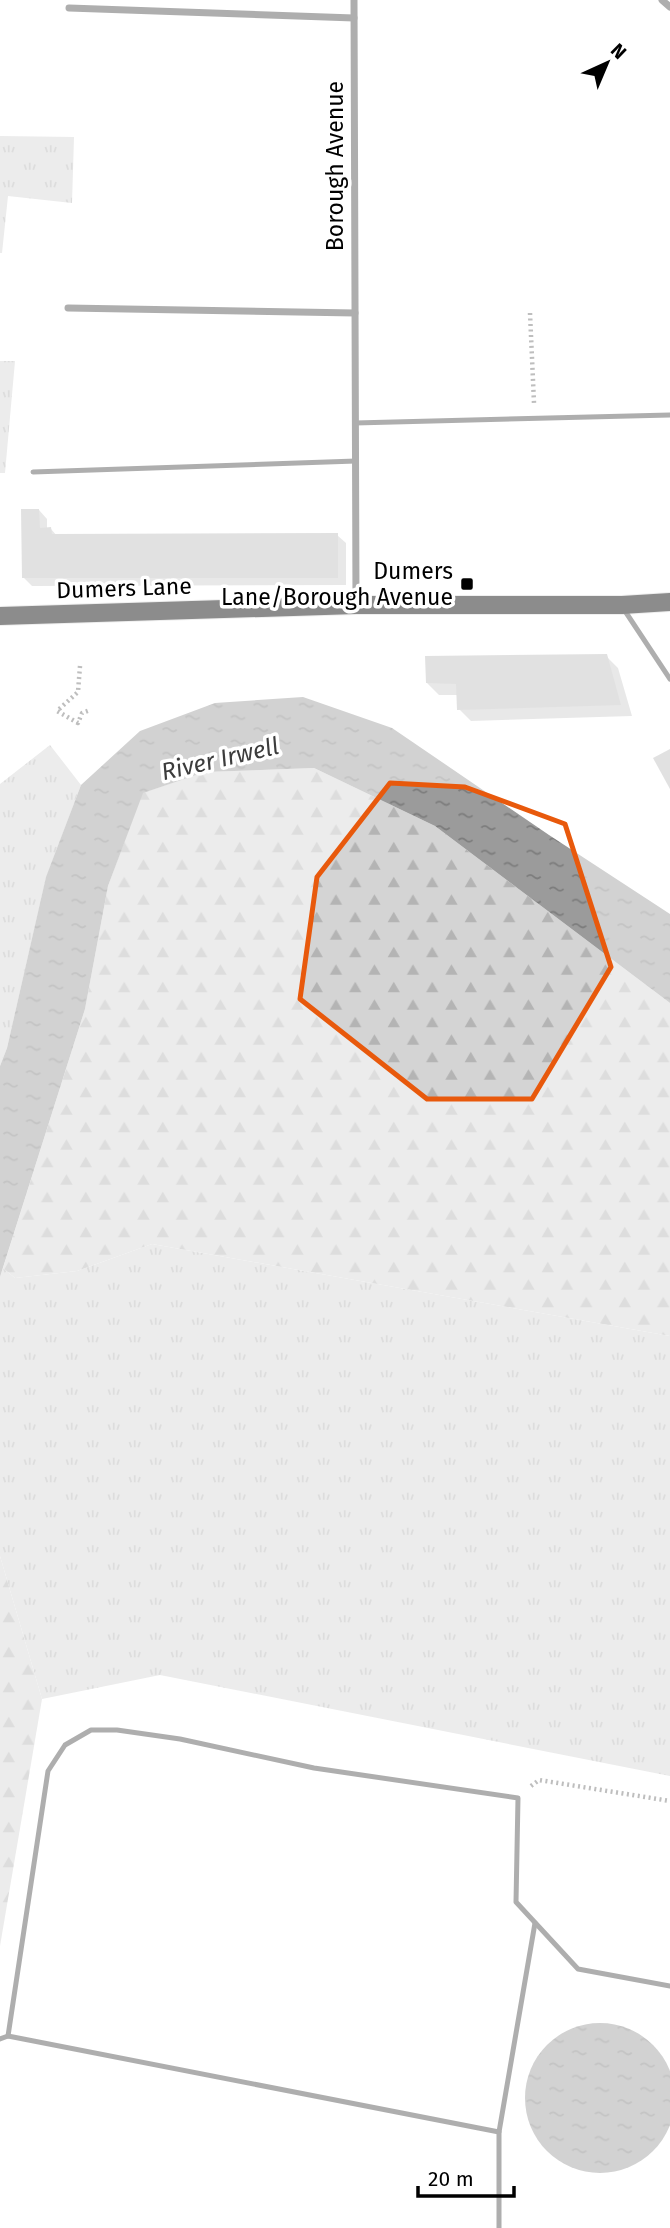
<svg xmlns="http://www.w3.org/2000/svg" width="670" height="2228" viewBox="0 0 670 2228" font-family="'Fira Sans',sans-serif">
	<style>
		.grass { fill: url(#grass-tufts) }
		.forest { fill: url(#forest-firs) }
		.water { fill: url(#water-ripples) }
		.shadow { fill: #0003 }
		.building { fill: #bdbdbd }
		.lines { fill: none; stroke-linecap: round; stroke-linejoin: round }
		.primary-casing { stroke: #dbdbdb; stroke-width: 20 }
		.path { stroke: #6f6f6f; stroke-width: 4.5; stroke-dasharray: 2 3.5; stroke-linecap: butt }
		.lane { stroke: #4d4d4d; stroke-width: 5 }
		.street { stroke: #4d4d4d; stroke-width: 7 }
		.primary { stroke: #000; stroke-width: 18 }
		.marked { fill: none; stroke: #e8590c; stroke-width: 5; stroke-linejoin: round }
		.poi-dot { fill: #000; stroke: #fff; stroke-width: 2.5 }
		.labels { text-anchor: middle; stroke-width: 7; stroke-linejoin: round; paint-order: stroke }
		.street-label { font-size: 23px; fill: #000; stroke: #fff }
		.poi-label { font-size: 23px; fill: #000; stroke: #fff; text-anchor: end }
		.water-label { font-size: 24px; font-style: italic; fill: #3c3c3c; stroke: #fff }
	</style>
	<defs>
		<pattern id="grass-tufts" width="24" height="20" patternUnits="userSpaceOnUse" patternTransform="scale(1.75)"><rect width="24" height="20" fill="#d4d4d4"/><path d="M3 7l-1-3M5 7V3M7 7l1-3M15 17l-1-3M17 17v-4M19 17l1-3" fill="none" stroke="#b4b4b4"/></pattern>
		<pattern id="forest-firs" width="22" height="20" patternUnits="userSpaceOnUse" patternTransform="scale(1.75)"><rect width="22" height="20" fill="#d4d4d4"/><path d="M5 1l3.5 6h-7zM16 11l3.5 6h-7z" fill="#b4b4b4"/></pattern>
		<pattern id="water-ripples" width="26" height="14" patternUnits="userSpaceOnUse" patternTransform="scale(1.75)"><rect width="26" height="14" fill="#9b9b9b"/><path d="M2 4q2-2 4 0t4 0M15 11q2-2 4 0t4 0" fill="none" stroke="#7c7c7c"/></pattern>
	</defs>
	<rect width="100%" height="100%" fill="#fff"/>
	<g class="grass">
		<polygon points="0,136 74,137 72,203 8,196 2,253 0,253"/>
		<polygon points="0,361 15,361 5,473 0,473"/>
		<polygon points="50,745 81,785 46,878 7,1048 0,1066 0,784"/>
		<polygon points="152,1244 670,1336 670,1776 160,1675 42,1699 0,1556 0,1277 3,1268 15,1278 77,1271"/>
	</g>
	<g class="forest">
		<polygon points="314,768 435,826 670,1003 670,1336 152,1244 77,1271 15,1278 3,1268 85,1009 108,886 142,793 205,772"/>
		<polygon points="0,1556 42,1699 0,1946"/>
	</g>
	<g class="water">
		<polygon points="303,697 392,728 549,835 670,914 670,1003 435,826 314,768 205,772 143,793 108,886 85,1009 0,1277 0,1066 7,1048 46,877 81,785 140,731 215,703"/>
		<circle cx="600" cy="2098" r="75"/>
	</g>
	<g class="shadow">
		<polygon points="39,510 47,519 47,529 51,529 57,536 337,535 346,543 346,585 32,586 24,578"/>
		<polygon points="606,656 618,668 632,716 471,721 459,709 458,695 439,695 427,683"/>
	</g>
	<g class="building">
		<polygon points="21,509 39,509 40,528 51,527 52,534 338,533 338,578 22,578"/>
		<polygon points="607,654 621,705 457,710 456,684 426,683 425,656"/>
		<polygon points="670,749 670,789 653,758"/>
	</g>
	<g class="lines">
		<defs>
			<polyline id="primary" points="0,616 356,605 622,605 670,602"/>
		</defs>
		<use href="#primary" class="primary-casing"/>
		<g class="path">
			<polyline points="530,313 534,403"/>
			<polyline points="80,666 78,692 57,711 78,723 82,713 90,710"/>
			<polyline points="531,1786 539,1780 670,1801"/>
		</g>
		<g class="lane">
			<polyline points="355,423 670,415"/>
			<polyline points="33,472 356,461"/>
			<polyline points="623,608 670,679"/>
			<polyline points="8,2036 48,1771 65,1745 91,1730 117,1730 180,1739 314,1768 518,1798 516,1902 578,1969 670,1986"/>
			<polyline points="0,2039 8,2036 499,2132"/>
			<polyline points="499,2228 499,2132 535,1923"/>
		</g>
		<g class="street">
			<polyline points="354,0 356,604"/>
			<polyline points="662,0 670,7"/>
			<polyline points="69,8 354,18"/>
			<polyline points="68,308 355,313"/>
		</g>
		<use href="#primary" class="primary"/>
	</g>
	<path d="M0 0H670V2228H0ZM390,783L465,787L565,824L611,967L532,1099H427L300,999L317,877Z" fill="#fff" fill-opacity=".55" fill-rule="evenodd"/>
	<path class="marked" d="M390,783L465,787L565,824L611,967L532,1099H427L300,999L317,877Z"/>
	<rect class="poi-dot" x="460" y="577" width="14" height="14" rx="3.5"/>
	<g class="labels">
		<g class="street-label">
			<text transform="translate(335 166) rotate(-90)" y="8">Borough Avenue</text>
			<text transform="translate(124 588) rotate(-2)" y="8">Dumers Lane</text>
		</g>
		<g class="poi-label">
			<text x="453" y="579">Dumers<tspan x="453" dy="26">Lane/Borough Avenue</tspan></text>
		</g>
		<g class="water-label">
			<text transform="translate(220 759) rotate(-13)" y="8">River Irwell</text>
		</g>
	</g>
	<g transform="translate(607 63) rotate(44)" stroke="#ffffff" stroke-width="5" paint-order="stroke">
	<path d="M0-5L12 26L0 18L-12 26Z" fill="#000000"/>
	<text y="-10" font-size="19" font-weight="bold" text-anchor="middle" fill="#000000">N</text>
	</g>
	<path d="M418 2186v10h96v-10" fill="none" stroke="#000000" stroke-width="3.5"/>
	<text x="428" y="2186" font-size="21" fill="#000000" stroke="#ffffff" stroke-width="5" paint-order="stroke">20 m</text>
</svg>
